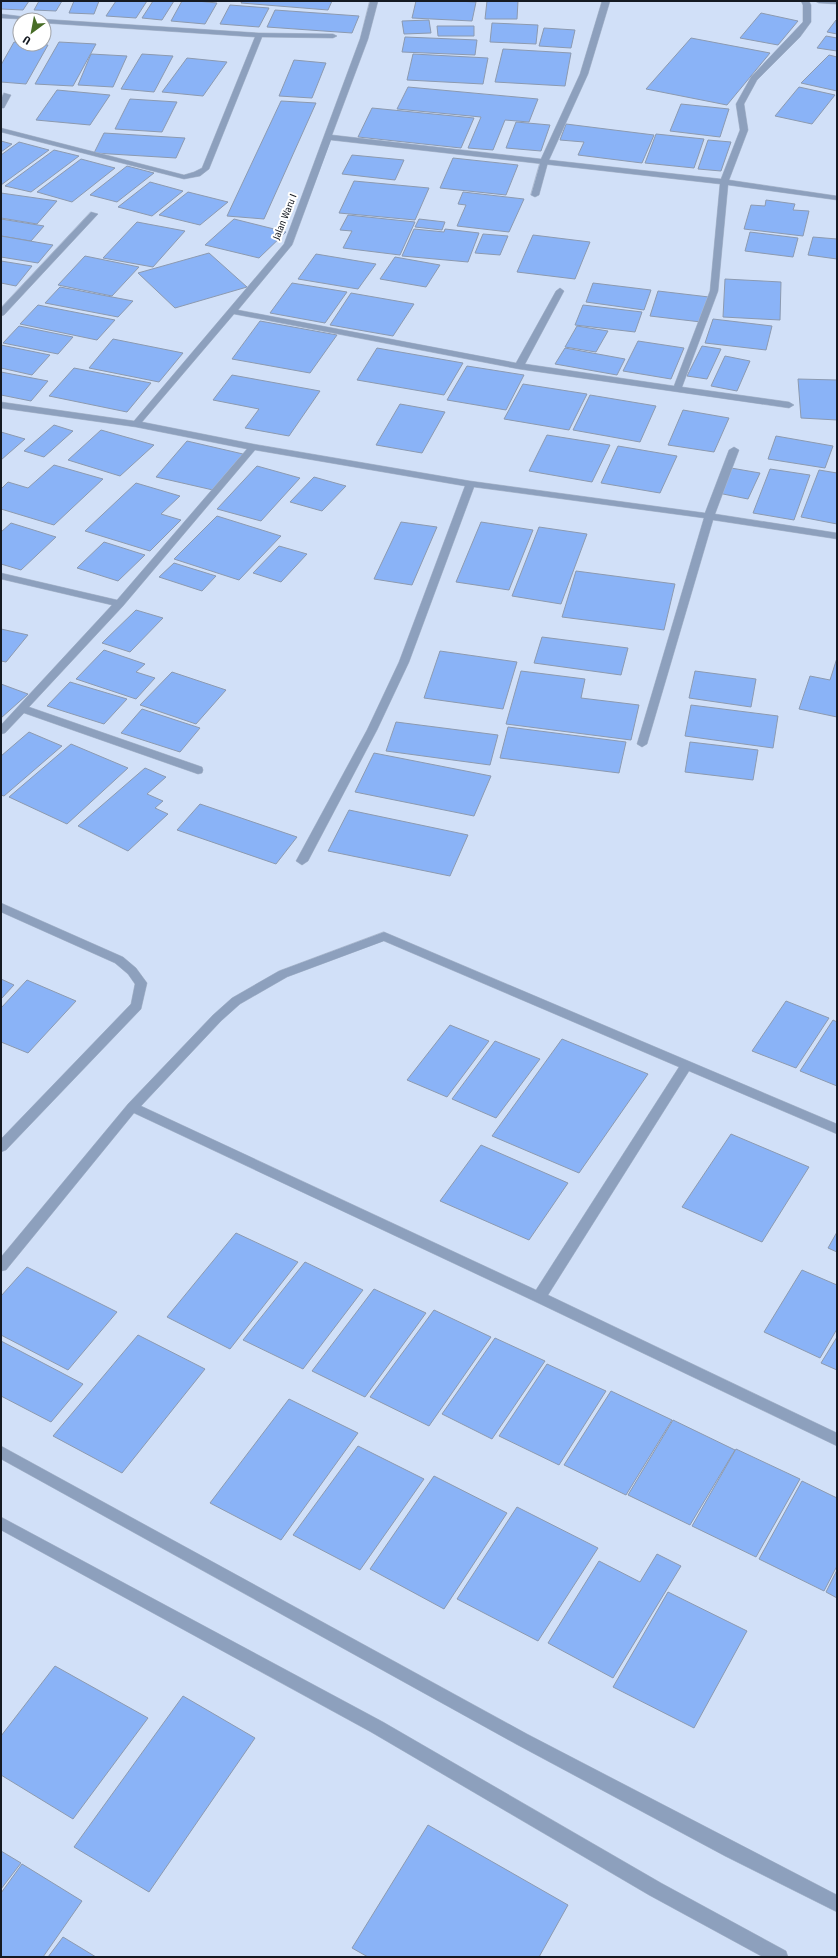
<svg xmlns="http://www.w3.org/2000/svg" width="838" height="1958" font-family="'Fira Sans Condensed',sans-serif">
<rect width="100%" height="100%" fill="#d1e0f8"/>
<g fill="#8ab3f7" stroke="#8c9ab0">
<polygon points="1,1 29,1 23,10 1,9"/>
<polygon points="39,1 62,1 56,11 34,10"/>
<polygon points="74,1 99,1 94,14 69,13"/>
<polygon points="116,1 147,1 136,18 106,16"/>
<polygon points="153,1 174,1 162,20 142,18"/>
<polygon points="182,1 197,1 217,3 205,24 171,21"/>
<polygon points="242,1 332,1 328,10 241,3"/>
<polygon points="416,1 456,1 476,2 472,21 412,18"/>
<polygon points="487,1 518,1 517,19 485,19"/>
<polygon points="230,5 269,8 259,27 220,24"/>
<polygon points="275,10 359,16 352,33 267,27"/>
<polygon points="761,13 798,21 778,45 740,38"/>
<polygon points="429,20 431,33 404,34 402,21"/>
<polygon points="836,20 837,34 827,32"/>
<polygon points="492,23 538,25 536,44 490,42"/>
<polygon points="437,26 474,26 474,36 438,36"/>
<polygon points="544,28 575,30 571,48 539,46"/>
<polygon points="826,36 837,38 837,51 817,48"/>
<polygon points="405,37 477,40 475,55 402,52"/>
<polygon points="691,38 770,53 727,105 646,89"/>
<polygon points="14,42 48,45 26,84 1,82 1,65"/>
<polygon points="59,42 96,44 73,86 35,84"/>
<polygon points="503,49 571,53 565,86 495,82"/>
<polygon points="91,54 127,56 113,87 78,85"/>
<polygon points="142,54 173,56 154,92 121,89"/>
<polygon points="413,54 488,58 483,84 407,80"/>
<polygon points="829,55 837,57 837,91 801,83"/>
<polygon points="187,58 227,62 203,96 162,92"/>
<polygon points="294,60 326,63 312,98 279,96"/>
<polygon points="408,87 538,99 529,122 505,120 493,150 468,148 481,117 397,109"/>
<polygon points="799,87 835,95 812,124 775,116"/>
<polygon points="57,90 110,95 90,125 36,120"/>
<polygon points="130,99 177,102 162,132 115,129"/>
<polygon points="281,101 316,103 264,219 227,216"/>
<polygon points="681,104 729,109 720,137 670,131"/>
<polygon points="372,108 474,118 461,148 358,137"/>
<polygon points="516,122 550,125 541,151 506,148"/>
<polygon points="566,124 654,135 642,163 578,155 584,142 560,140"/>
<polygon points="104,133 185,138 176,158 94,153"/>
<polygon points="656,134 704,139 694,168 645,163"/>
<polygon points="708,140 731,142 721,171 698,169"/>
<polygon points="1,141 12,144 1,152"/>
<polygon points="19,142 49,150 1,185 1,155"/>
<polygon points="54,150 79,156 31,192 5,186"/>
<polygon points="352,155 404,160 395,180 342,174"/>
<polygon points="453,158 518,165 506,195 440,188"/>
<polygon points="81,159 115,168 72,202 37,192"/>
<polygon points="127,166 154,173 117,202 90,195"/>
<polygon points="354,181 429,188 415,220 339,213"/>
<polygon points="150,182 183,191 152,216 118,207"/>
<polygon points="188,192 228,202 200,225 159,215"/>
<polygon points="463,192 524,199 509,232 457,226 466,205 458,204"/>
<polygon points="1,193 57,201 37,224 1,218"/>
<polygon points="766,200 795,204 793,210 809,211 803,236 744,229 751,205 765,206"/>
<polygon points="348,215 415,222 400,255 343,248 352,231 340,230"/>
<polygon points="1,219 44,226 31,241 1,236"/>
<polygon points="234,219 286,232 259,258 205,245"/>
<polygon points="419,219 445,222 442,230 415,227"/>
<polygon points="137,222 185,231 153,267 103,258"/>
<polygon points="414,229 444,232 445,229 479,233 468,262 402,256"/>
<polygon points="750,232 798,238 793,257 745,251"/>
<polygon points="483,234 508,236 500,255 475,253"/>
<polygon points="533,235 590,242 575,279 517,272"/>
<polygon points="1,236 53,245 38,263 1,257"/>
<polygon points="813,237 837,239 837,259 808,255"/>
<polygon points="209,253 247,287 175,308 138,273"/>
<polygon points="316,254 376,264 358,289 298,279"/>
<polygon points="85,256 139,267 112,296 58,285"/>
<polygon points="395,257 440,265 426,287 380,279"/>
<polygon points="1,261 32,266 16,286 1,283"/>
<polygon points="725,279 781,282 780,320 723,317"/>
<polygon points="292,283 347,292 325,323 270,313"/>
<polygon points="593,283 651,290 644,310 586,302"/>
<polygon points="60,287 133,301 118,317 45,303"/>
<polygon points="658,291 709,297 701,322 650,316"/>
<polygon points="351,293 414,304 393,336 330,325"/>
<polygon points="38,305 115,320 97,340 20,324"/>
<polygon points="583,305 642,312 635,332 575,325"/>
<polygon points="713,319 772,326 766,350 705,343"/>
<polygon points="260,321 337,335 310,373 232,359"/>
<polygon points="19,326 73,337 58,354 3,343"/>
<polygon points="577,326 608,331 596,352 565,347"/>
<polygon points="113,339 183,353 159,382 89,368"/>
<polygon points="638,341 684,348 671,379 623,371"/>
<polygon points="1,345 50,355 32,375 1,368"/>
<polygon points="702,346 721,349 707,379 687,376"/>
<polygon points="377,348 463,363 444,395 357,380"/>
<polygon points="565,348 625,359 617,375 555,364"/>
<polygon points="725,356 750,361 737,391 711,386"/>
<polygon points="467,366 524,375 506,410 447,400"/>
<polygon points="74,368 151,383 127,412 49,396"/>
<polygon points="1,372 48,381 31,401 1,395"/>
<polygon points="232,375 320,391 289,436 245,428 259,409 213,400"/>
<polygon points="798,379 837,380 837,420 801,418"/>
<polygon points="523,384 587,394 569,430 504,419"/>
<polygon points="590,395 656,406 640,442 573,430"/>
<polygon points="400,404 445,412 422,453 376,445"/>
<polygon points="683,410 729,418 714,452 668,445"/>
<polygon points="54,425 73,431 44,457 24,451"/>
<polygon points="101,430 154,445 120,476 68,460"/>
<polygon points="1,432 25,439 1,460"/>
<polygon points="547,435 610,445 592,482 529,471"/>
<polygon points="776,436 833,446 825,468 768,459"/>
<polygon points="187,441 243,454 213,490 156,477"/>
<polygon points="618,446 677,456 660,493 601,483"/>
<polygon points="54,465 103,479 54,525 1,509 1,489 8,482 28,488"/>
<polygon points="257,466 300,478 261,521 217,509"/>
<polygon points="731,468 760,473 748,499 718,493"/>
<polygon points="770,469 810,475 794,520 753,513"/>
<polygon points="819,470 837,473 837,524 801,517"/>
<polygon points="314,477 346,486 322,511 290,502"/>
<polygon points="136,483 180,496 161,514 181,520 150,551 85,531"/>
<polygon points="217,516 281,536 239,580 174,559"/>
<polygon points="401,522 437,527 412,585 374,579"/>
<polygon points="481,522 533,530 509,590 456,582"/>
<polygon points="11,523 56,537 21,570 1,564 1,532"/>
<polygon points="539,527 587,534 561,604 512,596"/>
<polygon points="104,542 145,555 118,581 77,568"/>
<polygon points="279,546 307,554 281,582 253,573"/>
<polygon points="174,563 216,576 202,591 159,577"/>
<polygon points="576,571 675,584 664,630 562,617"/>
<polygon points="136,610 163,618 130,652 102,643"/>
<polygon points="1,629 28,635 6,662 1,661"/>
<polygon points="542,637 628,648 621,675 534,663"/>
<polygon points="104,650 145,664 136,672 155,678 136,699 76,679"/>
<polygon points="440,651 517,662 503,709 424,698"/>
<polygon points="837,658 837,717 799,709 810,676 830,680"/>
<polygon points="521,671 585,679 581,698 639,705 631,740 506,724"/>
<polygon points="695,671 756,679 751,707 689,698"/>
<polygon points="172,672 226,690 196,724 140,705"/>
<polygon points="70,682 127,699 104,724 47,706"/>
<polygon points="1,684 28,694 1,718"/>
<polygon points="691,705 778,716 773,748 685,736"/>
<polygon points="142,709 200,728 180,752 121,733"/>
<polygon points="396,722 498,735 490,765 386,751"/>
<polygon points="508,727 626,742 619,773 500,758"/>
<polygon points="29,732 62,746 4,796 1,795 1,756"/>
<polygon points="690,742 758,750 753,780 685,772"/>
<polygon points="71,744 128,768 67,824 9,797"/>
<polygon points="374,753 491,776 474,816 355,792"/>
<polygon points="145,768 166,777 147,794 163,801 155,808 168,814 128,851 78,826"/>
<polygon points="200,804 297,837 276,864 177,830"/>
<polygon points="349,810 468,835 450,876 328,851"/>
<polygon points="1,979 14,985 1,999"/>
<polygon points="27,980 76,1001 28,1053 1,1042 1,1008"/>
<polygon points="786,1001 829,1018 796,1068 752,1051"/>
<polygon points="833,1020 837,1022 837,1086 800,1071"/>
<polygon points="450,1025 489,1041 447,1097 407,1080"/>
<polygon points="562,1039 648,1074 579,1173 492,1136"/>
<polygon points="495,1041 540,1059 496,1118 452,1099"/>
<polygon points="731,1134 809,1167 762,1242 682,1207"/>
<polygon points="481,1145 568,1183 529,1240 440,1201"/>
<polygon points="837,1232 837,1252 828,1248"/>
<polygon points="236,1233 298,1262 230,1349 167,1317"/>
<polygon points="305,1262 363,1290 303,1369 243,1340"/>
<polygon points="27,1267 117,1312 68,1370 1,1335 1,1296"/>
<polygon points="802,1270 837,1285 837,1329 820,1358 764,1332"/>
<polygon points="374,1289 426,1313 365,1397 312,1371"/>
<polygon points="434,1310 491,1337 429,1426 370,1397"/>
<polygon points="138,1335 205,1369 122,1473 53,1436"/>
<polygon points="837,1337 837,1370 821,1363"/>
<polygon points="495,1338 545,1361 492,1439 442,1414"/>
<polygon points="1,1341 83,1384 51,1422 1,1396"/>
<polygon points="547,1364 606,1391 559,1465 499,1436"/>
<polygon points="611,1391 672,1420 626,1495 564,1465"/>
<polygon points="289,1399 358,1433 281,1540 210,1503"/>
<polygon points="673,1420 735,1450 690,1525 628,1495"/>
<polygon points="358,1446 424,1479 360,1570 293,1535"/>
<polygon points="736,1449 800,1479 756,1557 692,1526"/>
<polygon points="434,1476 507,1513 444,1609 370,1569"/>
<polygon points="802,1481 837,1498 837,1566 824,1591 759,1559"/>
<polygon points="517,1507 598,1548 538,1641 457,1599"/>
<polygon points="657,1554 681,1566 613,1678 548,1643 599,1561 640,1582"/>
<polygon points="837,1570 837,1598 826,1592"/>
<polygon points="668,1592 747,1631 694,1728 613,1687"/>
<polygon points="55,1666 148,1718 73,1819 1,1775 1,1736"/>
<polygon points="183,1696 255,1738 149,1892 74,1847"/>
<polygon points="428,1825 568,1905 539,1957 368,1957 352,1948"/>
<polygon points="1,1851 21,1863 1,1889"/>
<polygon points="22,1864 82,1901 43,1957 1,1957 1,1893"/>
<polygon points="63,1937 96,1957 48,1957"/>
</g>
<g fill="none" stroke-linecap="round" stroke-linejoin="round">
<defs>
<polygon id="lane" points="541,160 548,162 539,195 535,197 531,195"/>
<g id="street">
<path d="M370 1H378L368 39 332 135 541 159 580 74 602 1H610L588 74 549 160 721 179 740 130 736 104 751 77 803 22V5L801 1H809L811 5V22L800 37 757 80 744 104 748 130 729 180 837 196V200L728 185 718 291 682 387 789 402 794 405 789 408 519 369 234 314 142 422 253 444 470 481 705 513 729 450 734 447 739 450 715 514 837 533V539L713 520 647 744 642 747 637 744 704 518 474 487 409 662 377 730 308 861 302 865 296 861 367 730 399 662 465 486 255 450 123 606 29 707 202 767 203 770 202 773 198 774 24 713 5 733 1 734V725L112 605 1 579V573L117 600 247 449 136 427 1 408V402L134 421 284 244 360 39ZM331 140 720 184 710 291 674 386 525 364 564 291 560 288 556 291 516 363 238 310 292 245Z"/>
<polygon points="815,1 837,1 837,4 819,3"/>
<polygon points="1,14 34,18 38,20 1,18"/>
<polygon points="41,19 259,33 333,34 337,36 333,38 262,37 209,169 200,176 184,179 1,132 1,128 184,175 194,172 202,168 255,37 44,23 44,20"/>
<polygon points="4,93 11,95 4,108 1,108 1,99"/>
<polygon points="91,212 98,214 4,315 1,316 1,308"/>
<polygon points="1,903 123,957 136,968 147,983 141,1009 6,1150 1,1152 1,1139 131,1004 135,984 128,974 115,963 1,912"/>
<path d="M384 932 837 1124V1134L689 1071 548 1295 837 1433V1446L534 1301 134 1113 6 1270 1 1271V1257L128 1104 213 1015 232 998 279 971ZM384 941 679 1067 536 1290 141 1106 221 1021 240 1004 287 977Z"/>
<polygon points="1,1446 527,1734 837,1895 837,1912 725,1856 516,1744 1,1459"/>
<polygon points="1,1517 383,1722 661,1883 786,1951 788,1957 763,1957 649,1895 371,1732 1,1530"/>
</g>
</defs>
<use href="#lane" stroke="#afbcd1" stroke-width="1"/>
<use href="#street" stroke="#afbcd1" stroke-width="1"/>
<use href="#lane" fill="#8da0bd" fill-rule="evenodd"/>
<use href="#street" fill="#8da0bd" fill-rule="evenodd"/>
</g>
<g text-anchor="middle" dominant-baseline="central" stroke-width="4" stroke-linejoin="round" paint-order="stroke">
<g font-size="10" fill="#151a22" stroke="#fff">
<text transform="translate(285 217) rotate(-68)">Jalan Waru I</text>
</g>
</g>
<rect width="838" height="1958" fill="none" stroke="#151a22" stroke-width="4"/>
<g transform="translate(32 32) rotate(212)"><circle r="19" fill="#ffffff" stroke="#a1a3a7"/>
<path d="M0-3L7 15L0 10L-7 15Z" fill="#486d27"/>
<text y="-6" font-size="11" font-weight="bold" text-anchor="middle" fill="#151a22">U</text>
</g>
</svg>
